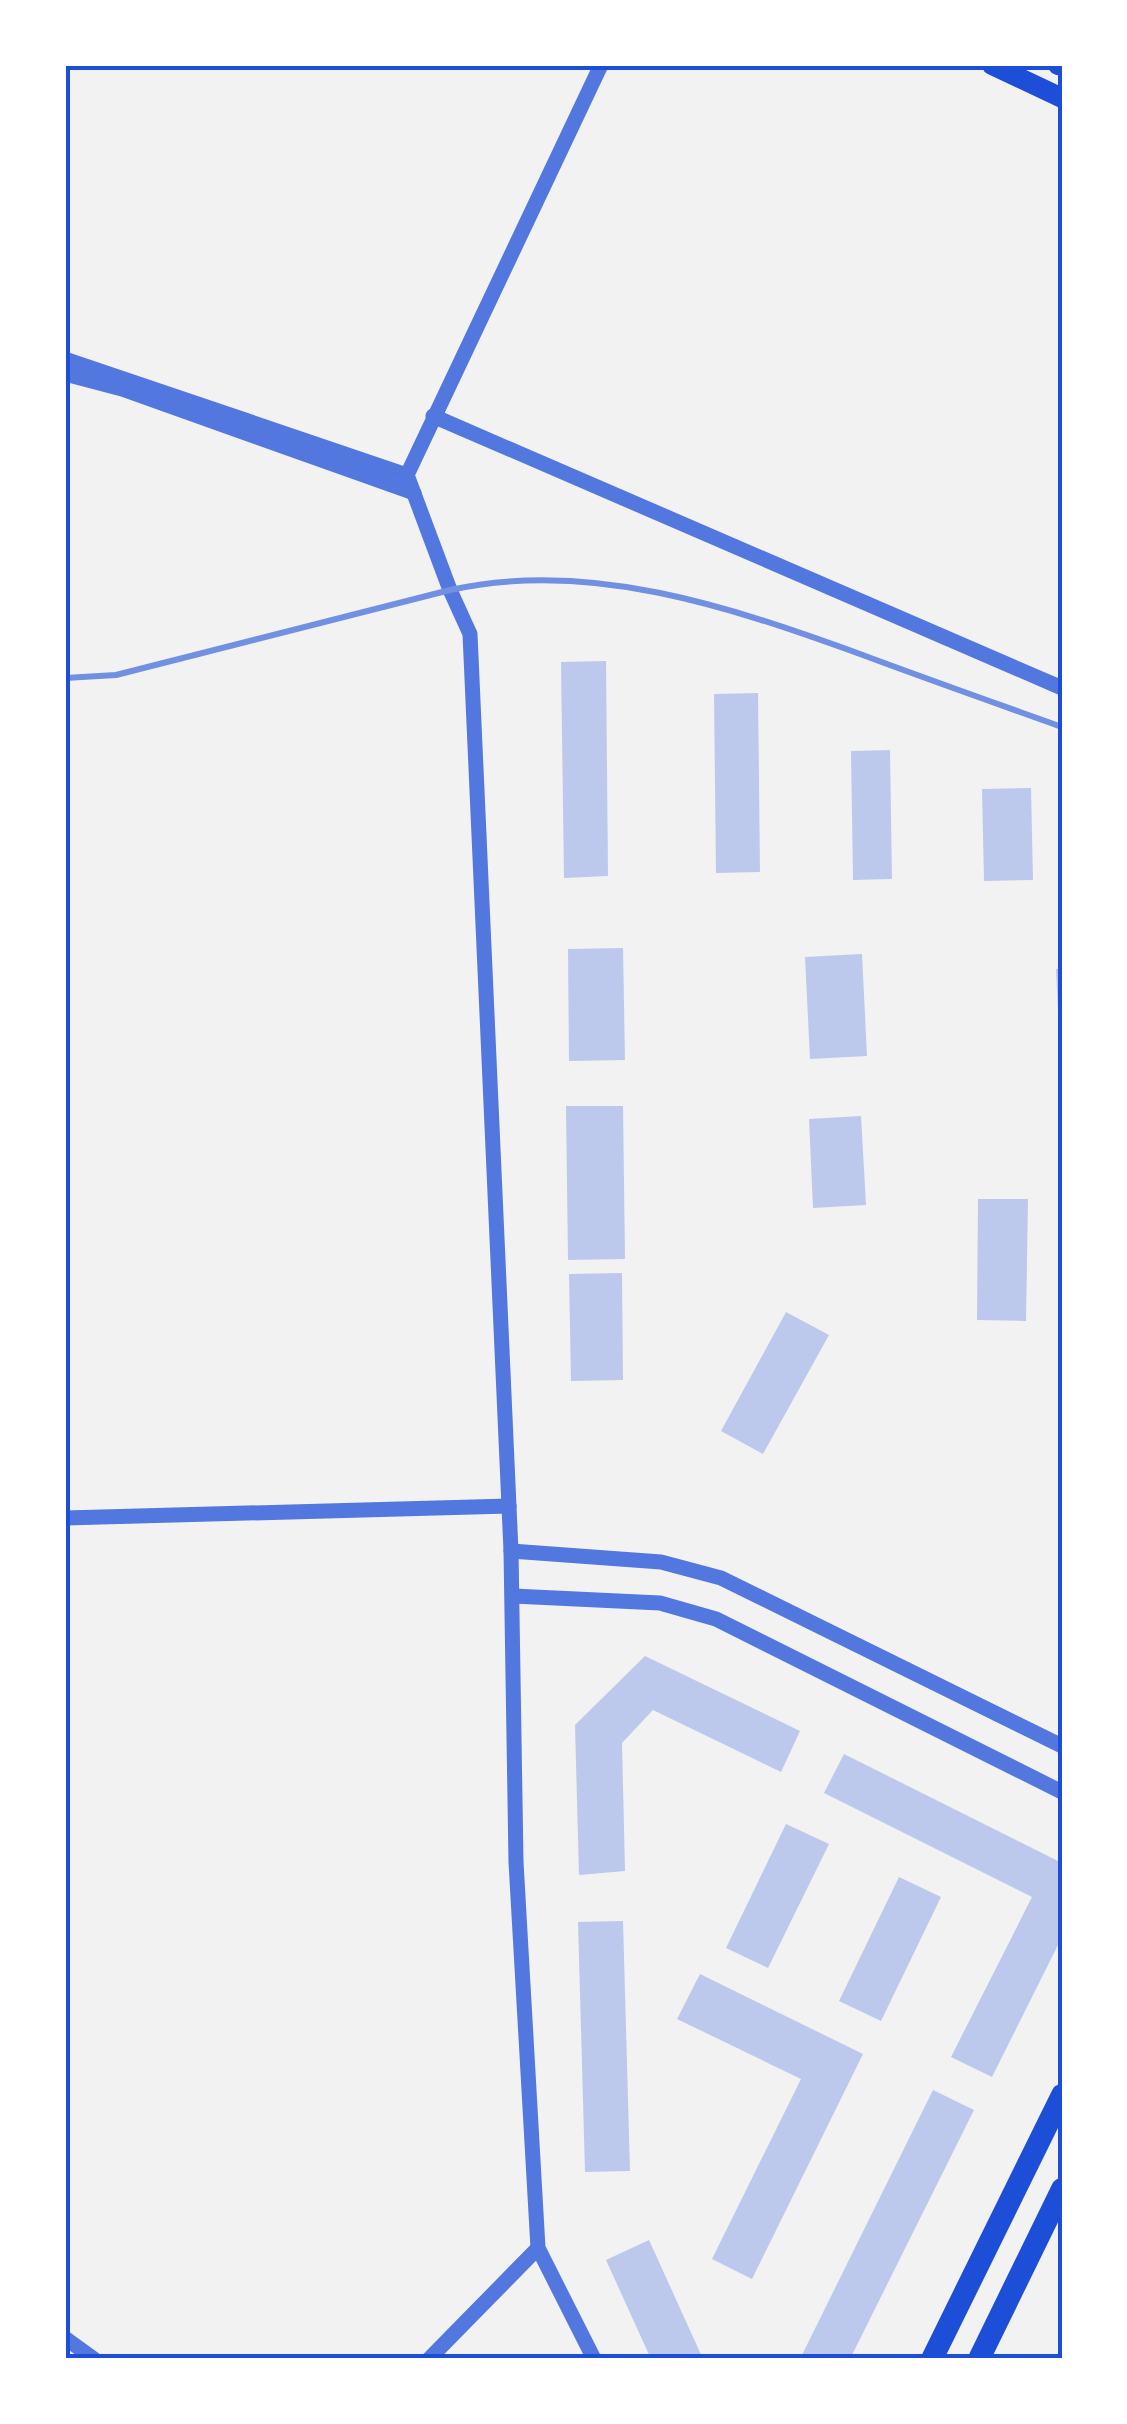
<svg xmlns="http://www.w3.org/2000/svg" width="1127" height="2424" font-family="Poppins,sans-serif">
<rect width="100%" height="100%" fill="#f2f2f2"/>
<g fill="#bdc9ec">
<polygon points="606,661 608,876 564,878 561,662"/>
<polygon points="758,693 760,872 716,873 714,694"/>
<polygon points="890,750 892,879 853,880 851,751"/>
<polygon points="1031,788 1033,880 984,881 982,789"/>
<polygon points="623,948 625,1060 569,1061 568,949"/>
<polygon points="862,954 867,1056 810,1059 805,957"/>
<polygon points="1062,968 1062,1032 1059,1032 1056,969"/>
<polygon points="566,1106 623,1106 625,1259 568,1260"/>
<polygon points="861,1116 866,1205 813,1208 809,1119"/>
<polygon points="978,1199 1028,1199 1026,1321 977,1320"/>
<polygon points="622,1273 623,1380 571,1381 569,1274"/>
<polygon points="786,1312 829,1335 763,1454 721,1431"/>
<polygon points="645,1656 800,1731 781,1772 653,1710 622,1743 625,1871 579,1875 575,1725"/>
<polygon points="844,1754 1062,1863 1062,1937 992,2077 951,2057 1032,1897 824,1793"/>
<polygon points="786,1824 829,1844 768,1968 726,1948"/>
<polygon points="899,1877 941,1897 881,2021 839,2001"/>
<polygon points="623,1921 630,2171 585,2172 578,1922"/>
<polygon points="700,1974 863,2054 752,2279 712,2259 801,2079 677,2019"/>
<polygon points="933,2090 974,2110 850,2359 800,2359"/>
<polygon points="649,2240 703,2359 651,2359 606,2260"/>
</g>
<g fill="none" stroke-linecap="round" stroke-linejoin="round">
<g stroke="#5277de" stroke-width="15">
<polyline points="65,359 407,475"/>
<polyline points="65,374 122,389 414,493"/>
<polyline points="433,416 1062,688"/>
<polyline points="65,1518 509,1506"/>
<polyline points="511,1551 661,1562 721,1578 1062,1746"/>
<polyline points="513,1596 660,1603 716,1619 1062,1792"/>
<polyline points="65,2338 94,2359"/>
<polyline points="429,2359 538,2248"/>
<polyline points="594,2359 538,2248 516,1862 511,1551 470,634 450,590 407,475 601,65"/>
</g>
<g stroke="#1d4ed8" stroke-width="20">
<polyline points="992,65 1062,98"/>
<polyline points="1058,65 1062,66"/>
</g>
<g stroke="#1d4ed8" stroke-width="22">
<polyline points="932,2359 1062,2095"/>
<polyline points="979,2359 1062,2189"/>
</g>
<path stroke="#7290e2" stroke-width="6" d="M65 678 116 675 450 590C590 559 730 607 860 654 927 679 995 703 1062 727"/>
</g>
<rect width="1127" height="2424" fill="none" stroke="#ffffff" stroke-width="135"/>
<rect x="68" y="68" width="992" height="2288" fill="none" stroke="#1d4ed8" stroke-width="4"/>
</svg>
